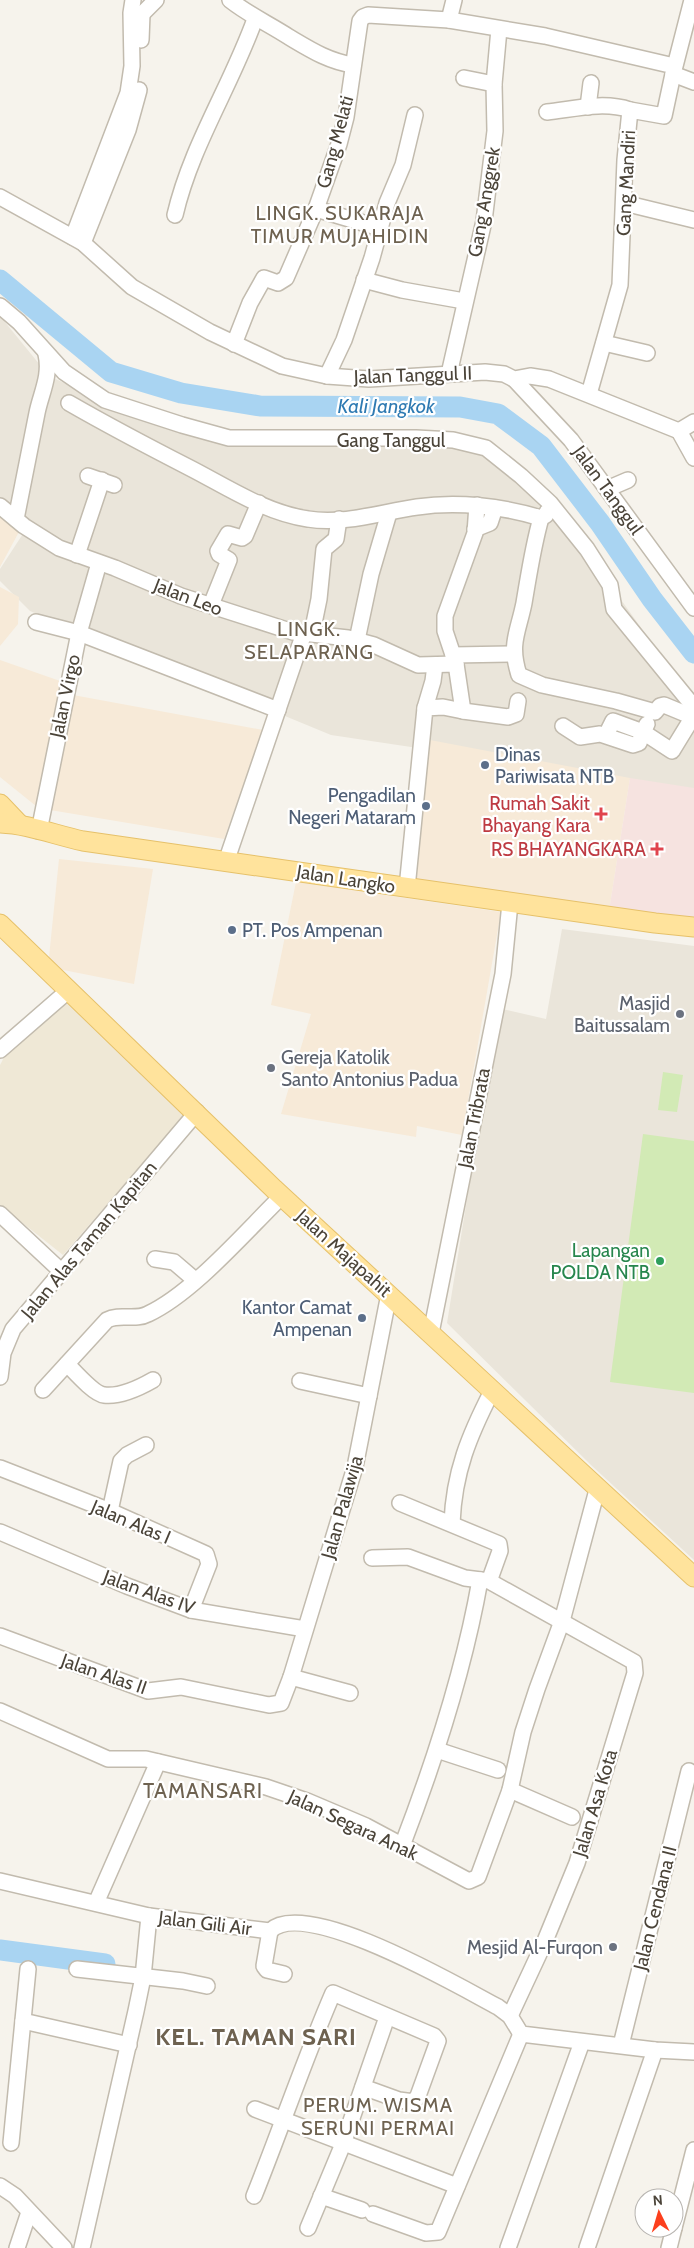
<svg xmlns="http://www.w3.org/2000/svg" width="694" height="2248" font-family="Cabin,sans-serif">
<rect width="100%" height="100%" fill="#f6f3ec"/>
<g fill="#eae5da">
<polygon points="0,316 49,376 148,421 265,444 366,433 498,451 567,524 694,702 694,789 618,778 514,758 411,747 331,735 30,611 0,581 0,569 30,523 0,500"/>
<polygon points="562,929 694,946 694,1560 591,1465 447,1323 498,1008 546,1019"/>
</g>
<g fill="#f7ead8">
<polygon points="0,515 20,530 0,567"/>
<polygon points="0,587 19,597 18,624 0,646"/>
<polygon points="0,660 63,682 36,806 0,777"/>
<polygon points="73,695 263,730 224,839 50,810"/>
<polygon points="430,740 630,778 609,911 413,879"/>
<polygon points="59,859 153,869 134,984 48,967"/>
<polygon points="296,882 501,912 462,1135 417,1126 416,1137 281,1114 311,1014 271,1005"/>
</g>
<polygon fill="#efe8d6" points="71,994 187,1112 63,1255 0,1205 0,1065 8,1050"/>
<polygon fill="#f6e3e0" points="630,778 694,788 694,923 609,911"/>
<g fill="#d2eab5">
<polygon points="663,1072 683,1075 677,1112 658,1110"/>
<polygon points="643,1134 694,1141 694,1393 610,1382"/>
</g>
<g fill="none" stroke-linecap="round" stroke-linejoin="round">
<g stroke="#a9d4f2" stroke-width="21">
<polyline points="0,280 111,372 181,393 260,406 460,407 498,414 541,446 600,523 652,599 694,653"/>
<polyline points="0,1950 105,1964"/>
</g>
<defs>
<g id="minor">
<path d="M230 0C249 15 269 24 289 37 311 50 328 61 353 65"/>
<polyline points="692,0 673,74 694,82"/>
<polyline points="133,13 142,14 156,0"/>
<polyline points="449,20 454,0"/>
<polyline points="141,40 142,14"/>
<polyline points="464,78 494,84"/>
<polyline points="588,107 591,83"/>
<path d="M547 112C574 109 604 101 630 110"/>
<polyline points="0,197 83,243 132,287 210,332 282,366 327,376 369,379 485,372 504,374 514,379 530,376 549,379 679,431"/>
<polyline points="624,203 694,220"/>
<polyline points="316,209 380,228"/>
<path d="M175 215C191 146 231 86 255 19"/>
<polyline points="73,237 128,93 132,66 131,13 133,0"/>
<polyline points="83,243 128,130 139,90"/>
<polyline points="364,280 402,290 464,301"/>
<polyline points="0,306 19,322 64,372 105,400 182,425 229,438 416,438 453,440 486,448 521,476 550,503 587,549 610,585 614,609 694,707"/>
<polyline points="604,343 647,353"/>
<polyline points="234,344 250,303 264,278 278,283 286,278 316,209 339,144 346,117 360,21 363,17 368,15 449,20 545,36 674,66"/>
<polyline points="449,374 484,221 495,131 494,84 499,29"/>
<polyline points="327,376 344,340 372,258 387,203 403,165 415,115"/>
<polyline points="514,379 571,440 694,608"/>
<polyline points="589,394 620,285 625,160 630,110 664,116 673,74"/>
<path d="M69 403C109 426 149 447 190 468 227 487 266 513 308 519 343 525 382 512 417 507 457 501 502 506 541 518"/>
<polyline points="679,431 694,458"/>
<polyline points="679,431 694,422"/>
<polyline points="88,476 114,485"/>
<polyline points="607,489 628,480"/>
<polyline points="0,506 24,526 59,548 115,568 181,596 293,632 348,638 374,645 418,665 456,664 463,711 508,717 516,714 518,701"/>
<path d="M547 512 546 515 541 518C533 546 529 574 524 603 518 633 509 643 519 675L542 685 616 701 655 712 660 706 664 705 693 717"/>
<path d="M16 519C23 484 30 449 37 413 41 393 51 376 46 354"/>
<polyline points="475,529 490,523 495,508"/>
<polyline points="77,555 102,480"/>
<polyline points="211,605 229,560 219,554 218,551 228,534 242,538 245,536 259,503"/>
<polyline points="36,622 79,633 278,710"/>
<polyline points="312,633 319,599 324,549 336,539 339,519"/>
<polyline points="357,640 371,574 389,513"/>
<polyline points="453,655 514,654"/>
<polyline points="456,664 445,631 445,616 475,533 477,505"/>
<polyline points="425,708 433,681 435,665"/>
<polyline points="563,726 580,737 600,734 633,745 639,743 643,732 672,751 694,715"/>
<polyline points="606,735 613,721 643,732 647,724"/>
<polyline points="39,831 79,633 99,563"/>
<polyline points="226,862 304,633"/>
<polyline points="407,888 425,708 443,707 463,711"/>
<polyline points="0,1050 69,990"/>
<polyline points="0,1214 62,1272"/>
<polyline points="155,1259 174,1262 195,1280"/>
<polyline points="431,1333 503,974 510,903"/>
<path d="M67 1364C74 1371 94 1394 104 1395 120 1397 139 1388 153 1380"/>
<polyline points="0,1377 3,1353 13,1329 197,1112"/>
<polyline points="300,1381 369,1396"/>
<path d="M43 1390 107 1320C120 1313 135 1321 148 1314 193 1293 245 1232 282 1196"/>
<polyline points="0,1468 110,1511 206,1554 209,1564 191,1610"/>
<polyline points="400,1503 499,1544 500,1551 491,1576"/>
<polyline points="110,1511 121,1461 127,1455 146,1445"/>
<path d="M452 1523C454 1472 469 1436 492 1391"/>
<polyline points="0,1532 127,1586 191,1610 305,1629"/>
<polyline points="372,1558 408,1557 465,1578 489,1581 634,1662 635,1673 577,1863 545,1941 510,2016"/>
<polyline points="0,1636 148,1691 181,1687 269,1705 281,1703 291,1677 355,1467 389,1294"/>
<polyline points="291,1677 350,1693"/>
<polyline points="0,1711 108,1759 146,1759 266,1787 307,1801 366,1826 469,1881 478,1877 510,1790 523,1732 537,1689 562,1621 597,1490"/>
<polyline points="437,1750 498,1770"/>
<polyline points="510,1790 572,1817"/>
<path d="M402 1846C435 1760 464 1671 480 1580"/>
<path d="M0 1881 149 1916 270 1931C305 1896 460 1987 498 2007L510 2016 521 2034 655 2050 694 2052"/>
<polyline points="96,1903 158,1762"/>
<polyline points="270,1931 264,1966 267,1970 284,1974"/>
<polyline points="77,1969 183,1981 207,1986"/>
<polyline points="23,2021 129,2045"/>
<polyline points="621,2045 689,1771"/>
<polyline points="255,2109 457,2186"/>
<polyline points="11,2143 28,1969"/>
<polyline points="0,2186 15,2196 64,2248"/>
<path d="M254 2196C281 2129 304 2060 333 1993L434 2036 438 2041 418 2096 414 2102 399 2100 363 2087"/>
<polyline points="321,2196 362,2210"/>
<polyline points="373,2214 426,2233 438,2232 521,2034"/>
<polyline points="308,2228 343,2144 387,2017"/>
<polyline points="674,2228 694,2150"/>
<polyline points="17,2248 29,2212"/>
<polyline points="82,2248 136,2011 143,1977 149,1916"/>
<polyline points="508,2248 582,2042"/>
<polyline points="587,2248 655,2050"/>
<polyline points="669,2248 674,2228"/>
</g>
<g id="major">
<polyline points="0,804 19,824"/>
<path d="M0 823C28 824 55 835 83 841L655 923 694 927"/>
<polyline points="0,924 274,1189 694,1577"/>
</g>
</defs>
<use href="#minor" stroke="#c2bbae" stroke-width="18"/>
<use href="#major" stroke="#e6c16a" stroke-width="21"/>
<use href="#minor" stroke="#fff" stroke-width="15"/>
<use href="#major" stroke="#ffe39c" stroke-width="19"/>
</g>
<g fill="#5c6f8a" stroke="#fff" stroke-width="2">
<circle cx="485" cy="765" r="5"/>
<circle cx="426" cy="806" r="5"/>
<circle cx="232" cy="930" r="5"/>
<circle cx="362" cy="1318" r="5"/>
</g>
<g fill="#e0444e" stroke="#fff" stroke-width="2">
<path d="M598.5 806.5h5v5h5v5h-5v5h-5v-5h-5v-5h5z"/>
<path d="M654.5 841.5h5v5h5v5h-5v5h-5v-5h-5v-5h5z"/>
</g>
<g fill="#6b7280" stroke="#fff" stroke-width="2">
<circle cx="680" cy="1014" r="5"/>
<circle cx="271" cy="1068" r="5"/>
<circle cx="613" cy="1947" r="5"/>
</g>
<circle fill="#2e9e5b" stroke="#fff" stroke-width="2" cx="660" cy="1261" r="5"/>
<g text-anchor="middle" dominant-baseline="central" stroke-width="4.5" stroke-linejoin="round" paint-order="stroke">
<g font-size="19" fill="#4b4439" stroke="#fff">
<text transform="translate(335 142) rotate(-75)">Gang Melati</text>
<text transform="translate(626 183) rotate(-87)">Gang Mandiri</text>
<text transform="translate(484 202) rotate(-80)">Gang Anggrek</text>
<text transform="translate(413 375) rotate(-2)">Jalan Tanggul II</text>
<text x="391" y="440">Gang Tanggul</text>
<text transform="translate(608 490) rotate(54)">Jalan Tanggul</text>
<text transform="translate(188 597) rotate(21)">Jalan Leo</text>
<text transform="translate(65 696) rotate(-78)">Jalan Virgo</text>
<text transform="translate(346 879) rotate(9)">Jalan Langko</text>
<text transform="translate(474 1118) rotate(-79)">Jalan Tribrata</text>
<text transform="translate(89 1240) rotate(-50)">Jalan Alas Taman Kapitan</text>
<text transform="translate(344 1253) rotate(42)">Jalan Majapahit</text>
<text transform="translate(342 1507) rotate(-74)">Jalan Palawija</text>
<text transform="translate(131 1522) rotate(23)">Jalan Alas I</text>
<text transform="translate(149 1592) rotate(20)">Jalan Alas IV</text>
<text transform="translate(104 1674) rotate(19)">Jalan Alas II</text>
<text transform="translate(595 1803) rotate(-73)">Jalan Asa Kota</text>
<text transform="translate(353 1825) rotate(25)">Jalan Segara Anak</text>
<text transform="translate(655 1908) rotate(-76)">Jalan Cendana II</text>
<text transform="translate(205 1923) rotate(7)">Jalan Gili Air</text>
</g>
<g font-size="19" fill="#4e5e75" stroke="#fff" text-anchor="start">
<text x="495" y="754">Dinas<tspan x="495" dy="22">Pariwisata NTB</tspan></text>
<text x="416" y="795" text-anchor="end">Pengadilan<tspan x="416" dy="22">Negeri Mataram</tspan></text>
<text x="242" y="930">PT. Pos Ampenan</text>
<text x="352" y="1307" text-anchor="end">Kantor Camat<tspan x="352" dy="22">Ampenan</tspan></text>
</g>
<g font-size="19" fill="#be3a42" stroke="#fff" text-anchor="end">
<text x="590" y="803">Rumah Sakit<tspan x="590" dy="22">Bhayang Kara</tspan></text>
<text x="646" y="849">RS BHAYANGKARA</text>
</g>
<g font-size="19" fill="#5b616d" stroke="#fff" text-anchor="end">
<text x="670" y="1003">Masjid<tspan x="670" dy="22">Baitussalam</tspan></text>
<text x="281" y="1057" text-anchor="start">Gereja Katolik<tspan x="281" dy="22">Santo Antonius Padua</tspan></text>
<text x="603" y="1947">Mesjid Al-Furqon</text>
</g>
<g font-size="19" fill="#27864d" stroke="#fff" text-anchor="end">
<text x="650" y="1250">Lapangan<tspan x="650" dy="22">POLDA NTB</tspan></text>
</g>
<g font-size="20" letter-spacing="1" fill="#6e6250" stroke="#fff">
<text x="340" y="213">LINGK. SUKARAJA<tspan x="340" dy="23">TIMUR MUJAHIDIN</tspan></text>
<text x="309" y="629">LINGK.<tspan x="309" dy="23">SELAPARANG</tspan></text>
<text x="378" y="2105">PERUM. WISMA<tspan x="378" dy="23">SERUNI PERMAI</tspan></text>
</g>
<g font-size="20" font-style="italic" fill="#2e7ab2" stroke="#fff">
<text x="386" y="406">Kali Jangkok</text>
</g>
<g font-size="21" letter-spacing="1" fill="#6e6250" stroke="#fff">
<text x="203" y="1790">TAMANSARI</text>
</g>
<g font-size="24" font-weight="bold" letter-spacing="1" fill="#6e6250" stroke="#fff">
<text x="256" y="2036">KEL. TAMAN SARI</text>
</g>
</g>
<g transform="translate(659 2213) rotate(355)"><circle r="24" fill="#ffffff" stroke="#b7b4b0"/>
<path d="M0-4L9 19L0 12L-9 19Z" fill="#fc3f1d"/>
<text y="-8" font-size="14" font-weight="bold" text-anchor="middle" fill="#4b4439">N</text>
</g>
</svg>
